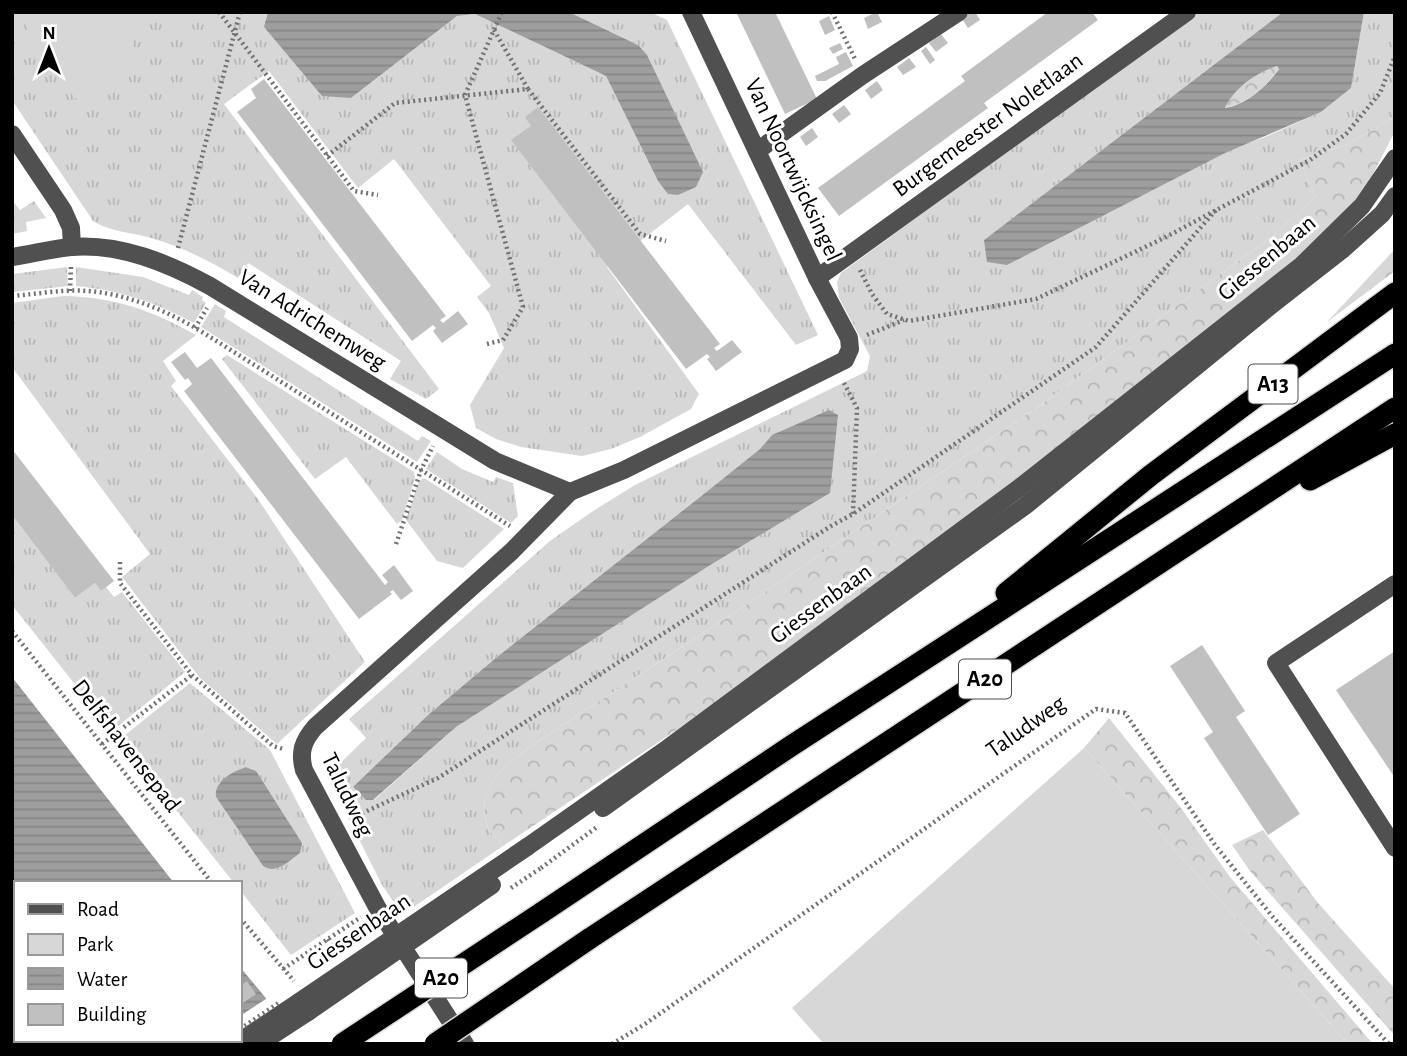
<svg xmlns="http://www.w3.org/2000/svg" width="1407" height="1056" font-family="'Alegreya Sans',sans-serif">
<defs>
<pattern id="grass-tufts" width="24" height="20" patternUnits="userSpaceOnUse" patternTransform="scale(1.75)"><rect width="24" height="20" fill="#d7d7d7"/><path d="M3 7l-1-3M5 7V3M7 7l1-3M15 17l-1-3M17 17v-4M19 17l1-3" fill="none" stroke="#b7b7b7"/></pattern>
<pattern id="forest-crowns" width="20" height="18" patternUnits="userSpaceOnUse" patternTransform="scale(1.75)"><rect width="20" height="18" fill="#d7d7d7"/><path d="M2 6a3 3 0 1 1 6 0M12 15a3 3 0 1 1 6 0" fill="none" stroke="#b7b7b7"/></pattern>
<pattern id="water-rules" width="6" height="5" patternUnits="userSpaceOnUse" patternTransform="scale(1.75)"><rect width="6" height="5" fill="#9e9e9e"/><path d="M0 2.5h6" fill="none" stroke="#868686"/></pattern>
</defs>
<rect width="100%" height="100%" fill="#fff"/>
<g fill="url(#grass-tufts)" fill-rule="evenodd">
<path d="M12 12H268L265 27 351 98 457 16 475 14 606 76 658 181 638 45 569 12H650L667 20 818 335 796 345 688 204 607 267 699 394 691 409 640 437 611 449 582 456 521 447 496 439 476 428 470 405 504 348 489 313 477 297 491 286 394 159 358 188 269 71 224 104 439 389 426 399 390 379 401 361 248 263 238 278C210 261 182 247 151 238 131 232 111 232 93 221L12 100Z"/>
<path d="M1197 12H1283L984 240 1265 137 1321 112 1351 88 1364 12H1395V116L1348 144 1300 160 1315 197 1273 236 1039 406 740 609 528 748C503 769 476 787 487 824 489 832 498 840 503 846L402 915 381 883 327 776 366 738 349 719 550 541 593 511 635 485 867 371 870 356 839 298 837 282 841 273ZM772 435 830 493 712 564 456 727 374 800 353 788 428 715 497 657 700 497 760 449Z"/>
<polygon points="12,200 20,210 34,201 46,218 26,222 27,231 12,234"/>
<polygon points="67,267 68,286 14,292 12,274"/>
<path d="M76 267 143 277 189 295 192 290 203 297 202 300 206 303 194 323C155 302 119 290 76 286Z"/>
<path d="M63 296C115 297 151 310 196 335L163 361 176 381 171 386 258 499 365 662 277 744 200 678 122 577 150 554 12 367V303Z"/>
<polygon points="215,304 226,311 224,317 418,441 422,436 431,441 417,462 201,327"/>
<polygon points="227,355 414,472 415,478 402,520 397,524 346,457 315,479 222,359"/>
<polygon points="437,452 462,469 493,482 496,477 513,483 518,516 511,523 426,469"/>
<polygon points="424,478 504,529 463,568 437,561 406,520 419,481"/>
<polygon points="12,515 75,598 95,583 101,591 106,587 114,597 122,592 185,672 112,731 12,605"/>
<path d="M190 683 270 750 355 913 291 955 240 890V883H234L120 739ZM246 767 252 769 300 853C288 861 277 874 263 866L216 797 219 783Z"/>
</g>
<g fill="url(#forest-crowns)">
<path d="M1277 66 1279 68C1266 87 1247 104 1224 108 1233 88 1256 73 1277 66Z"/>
<path d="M1395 116V131L1372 176 1346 213 1236 315 800 643 681 727 503 846C498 840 489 832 487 824 476 786 503 769 528 748L740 609 1039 406 1273 236 1315 197 1300 160 1348 144Z"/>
<polygon points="1395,249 1395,271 1327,322"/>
<polygon points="1109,718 1181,808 1230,877 1373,1044 1348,1044 1084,748"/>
<polygon points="1263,830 1318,903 1395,989 1395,1036 1250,871 1232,845"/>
</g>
<g fill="#d7d7d7">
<polygon points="17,12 111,12 140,55 75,99"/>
<polygon points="1084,748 1348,1044 824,1044 792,1008"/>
</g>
<g fill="url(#water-rules)" fill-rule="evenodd">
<polygon points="268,12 569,12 638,45 647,55 703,172 696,187 678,195 668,194 658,181 606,76 475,14 457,16 351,98 322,96 264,27"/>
<path d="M1283 12H1364L1351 88 1321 112 1225 153 1007 265 987 262 984 240ZM1277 66 1279 69C1266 87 1247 104 1225 108 1234 88 1256 73 1277 66Z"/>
<polygon points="829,410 838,415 830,493 712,564 456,727 373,800 366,800 353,787 428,715 497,657 700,497 760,449 772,435"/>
<polygon points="12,677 174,883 16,883 16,987 12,986"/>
<path d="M246 767 256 771 302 843 300 853C289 861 276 875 263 866L216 797C214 781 232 772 246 767Z"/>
<polygon points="240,967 304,1044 98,1044 95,1040 240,1040"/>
</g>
<polygon fill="#fff" points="269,997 307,1044 198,1044 203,1040 240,1040 240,1016"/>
<g fill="#c0c0c0">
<polygon points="736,12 775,12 817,99 785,114"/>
<polygon points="877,12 882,22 868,29 864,18"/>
<polygon points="971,12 975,12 980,20 968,28 962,19"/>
<polygon points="1048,12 1092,12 1098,20 984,103 988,108 839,216 818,188 965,81 961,76"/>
<polygon points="829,16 835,30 825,35 819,21"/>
<polygon points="941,34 948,43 936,52 929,43"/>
<polygon points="840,43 843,49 833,54 829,48"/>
<polygon points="926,47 935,60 930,64 921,51"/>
<polygon points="846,52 853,66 825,81 817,81 815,76 839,64 836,57"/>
<polygon points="909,58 916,67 903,75 897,67"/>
<polygon points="264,79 446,316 440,320 443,323 458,311 468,324 442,343 433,331 436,328 433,325 412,341 237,112 256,98 251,89"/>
<polygon points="877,81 883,90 871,99 865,90"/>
<polygon points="844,105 851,114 839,123 832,114"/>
<polygon points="538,107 720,344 714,348 717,351 732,340 742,352 716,371 707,359 710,357 707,354 686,369 511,140 531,126 525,117"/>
<polygon points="812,128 818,137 806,146 800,137"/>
<polygon points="185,352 197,368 211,358 385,585 388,582 382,575 394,565 413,591 401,600 393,590 390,592 392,594 359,619 184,391 192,384 188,378 185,380 171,362"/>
<polygon points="12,449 114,581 101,591 95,583 75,598 12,515"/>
<polygon points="1202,645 1245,711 1236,717 1300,814 1268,835 1204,738 1213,732 1170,666"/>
<polygon points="1395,651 1395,778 1336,690"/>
<polygon points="247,981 256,994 240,1005 240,986"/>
<polygon points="12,1012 16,1013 16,1040 54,1040 57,1044 12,1044"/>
</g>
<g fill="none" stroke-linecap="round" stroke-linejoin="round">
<defs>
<g id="highway">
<polyline points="1310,480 1395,434"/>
<polyline points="1006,593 1151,475 1395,293"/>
<polyline points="541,913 791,746 1395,354"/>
<polyline points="589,939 1395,408"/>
</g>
</defs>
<use href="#highway" stroke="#dbdbdb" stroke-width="24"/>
<g stroke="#727272" stroke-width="4.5" stroke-dasharray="2 3.5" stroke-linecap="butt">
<polyline points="219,12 354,191 378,195"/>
<polyline points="832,12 855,59"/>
<polyline points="494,30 528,89"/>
<polyline points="327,156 395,103 528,89 640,234 666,241"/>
<polyline points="178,248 240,12"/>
<polyline points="860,270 872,294 887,314 909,321 1036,299 1164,238 1310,160 1346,134 1380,93 1395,56"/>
<polyline points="70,291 71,265"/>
<path d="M12 296C37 294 63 289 88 291 127 294 165 310 199 330L510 526"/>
<polyline points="195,328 207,308"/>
<polyline points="867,335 904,320"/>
<polyline points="487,344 503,340 523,307 465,95 502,12"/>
<polyline points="844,383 857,408 853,514"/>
<polyline points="396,544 421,470 433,446"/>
<polyline points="120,562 120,583 192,675 273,746 283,749"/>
<polyline points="12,631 212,883"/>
<polyline points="102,744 192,675"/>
<polyline points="352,818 438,778 831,526 853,514 1096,347 1216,210"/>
<polyline points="541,868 597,827"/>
<polyline points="240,918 294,981"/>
<polyline points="328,939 337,953"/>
<polyline points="283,969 361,917"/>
<polyline points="612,1044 645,1024 1096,709 1125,713 1215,845 1272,916 1389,1044"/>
</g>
<g stroke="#505050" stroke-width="18">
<polyline points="12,134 63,210 71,228 72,247"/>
<polyline points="757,151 863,75 959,12"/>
<path d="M12 257C32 254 51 249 71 247 120 243 168 263 210 286L495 461 570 492 624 470 845 360 850 349 849 338 817 278 691 12"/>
<polyline points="817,278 1187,12"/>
<polyline points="1395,584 1276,663 1395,848"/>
<polyline points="603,808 1025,506 1274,303 1342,250 1382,214 1395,196"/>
<polyline points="527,847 668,748 1019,488 1302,265 1362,206 1395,158"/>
<polyline points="236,1044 299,1002"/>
<polyline points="259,1044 308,1012"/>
<path d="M465 1044 377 907 304 770C299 752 303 741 315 727L511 552 570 492"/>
</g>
<use href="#highway" stroke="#000" stroke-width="21"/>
<defs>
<g id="highway-bridge">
<polyline points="342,1044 541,913"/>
<polyline points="435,1044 589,939"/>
</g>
</defs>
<use href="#highway-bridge" stroke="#dbdbdb" stroke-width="24" stroke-linecap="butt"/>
<g stroke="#727272" stroke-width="4.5" stroke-dasharray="2 3.5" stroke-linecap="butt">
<polyline points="511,888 541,868"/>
<polyline points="240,1029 280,1002"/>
</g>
<g stroke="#505050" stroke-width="18">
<polyline points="299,1002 527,847"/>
<polyline points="308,1012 492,885"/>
</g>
<use href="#highway-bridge" stroke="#000" stroke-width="21"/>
</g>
<g text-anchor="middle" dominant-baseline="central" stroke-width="6" stroke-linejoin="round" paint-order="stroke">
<g fill="#fff" stroke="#4c4c4c" stroke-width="2">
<rect x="1248.5" y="364.5" width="49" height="39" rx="5"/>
<rect x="959" y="659.5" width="52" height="39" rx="5"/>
<rect x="415" y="958.5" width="52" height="39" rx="5"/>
</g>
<g font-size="23" font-weight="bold" fill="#000">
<text x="1273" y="384">A13</text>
<text x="985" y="679">A20</text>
<text x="441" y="978">A20</text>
</g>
<g font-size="24" fill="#000" stroke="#fff">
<text transform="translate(988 125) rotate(-36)">Burgemeester Noletlaan</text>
<text transform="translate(793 170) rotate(65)">Van Noortwijcksingel</text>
<text transform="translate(1267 258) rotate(-40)">Giessenbaan</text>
<text transform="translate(312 320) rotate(32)">Van Adrichemweg</text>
<text transform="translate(821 604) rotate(-36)">Giessenbaan</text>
<text transform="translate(1026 727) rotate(-35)">Taludweg</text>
<text transform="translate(126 746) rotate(52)">Delfshavensepad</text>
<text transform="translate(347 795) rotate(64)">Taludweg</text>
<text transform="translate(359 932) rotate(-34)">Giessenbaan</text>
</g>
</g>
<rect width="1407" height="1056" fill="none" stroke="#000000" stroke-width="28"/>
<rect x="14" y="881" width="228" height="161" fill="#ffffff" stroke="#999999" stroke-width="2"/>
<rect x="28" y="904" width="35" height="10" fill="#505050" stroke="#999999" stroke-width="2"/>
<text x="77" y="916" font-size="21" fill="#000000">Road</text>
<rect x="28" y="934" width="35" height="21" fill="#d7d7d7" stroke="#999999" stroke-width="2"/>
<text x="77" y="951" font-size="21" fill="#000000">Park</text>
<rect x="28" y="968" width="35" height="21" fill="url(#water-rules)" stroke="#999999" stroke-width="2"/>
<text x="77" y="986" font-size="21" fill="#000000">Water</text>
<rect x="28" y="1004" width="35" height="21" fill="#c0c0c0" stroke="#999999" stroke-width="2"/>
<text x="77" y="1021" font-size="21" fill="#000000">Building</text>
<g transform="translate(49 49)" stroke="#ffffff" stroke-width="5" paint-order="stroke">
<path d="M0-5L12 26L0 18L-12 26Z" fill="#000000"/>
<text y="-10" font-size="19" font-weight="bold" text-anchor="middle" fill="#000000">N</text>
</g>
</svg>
